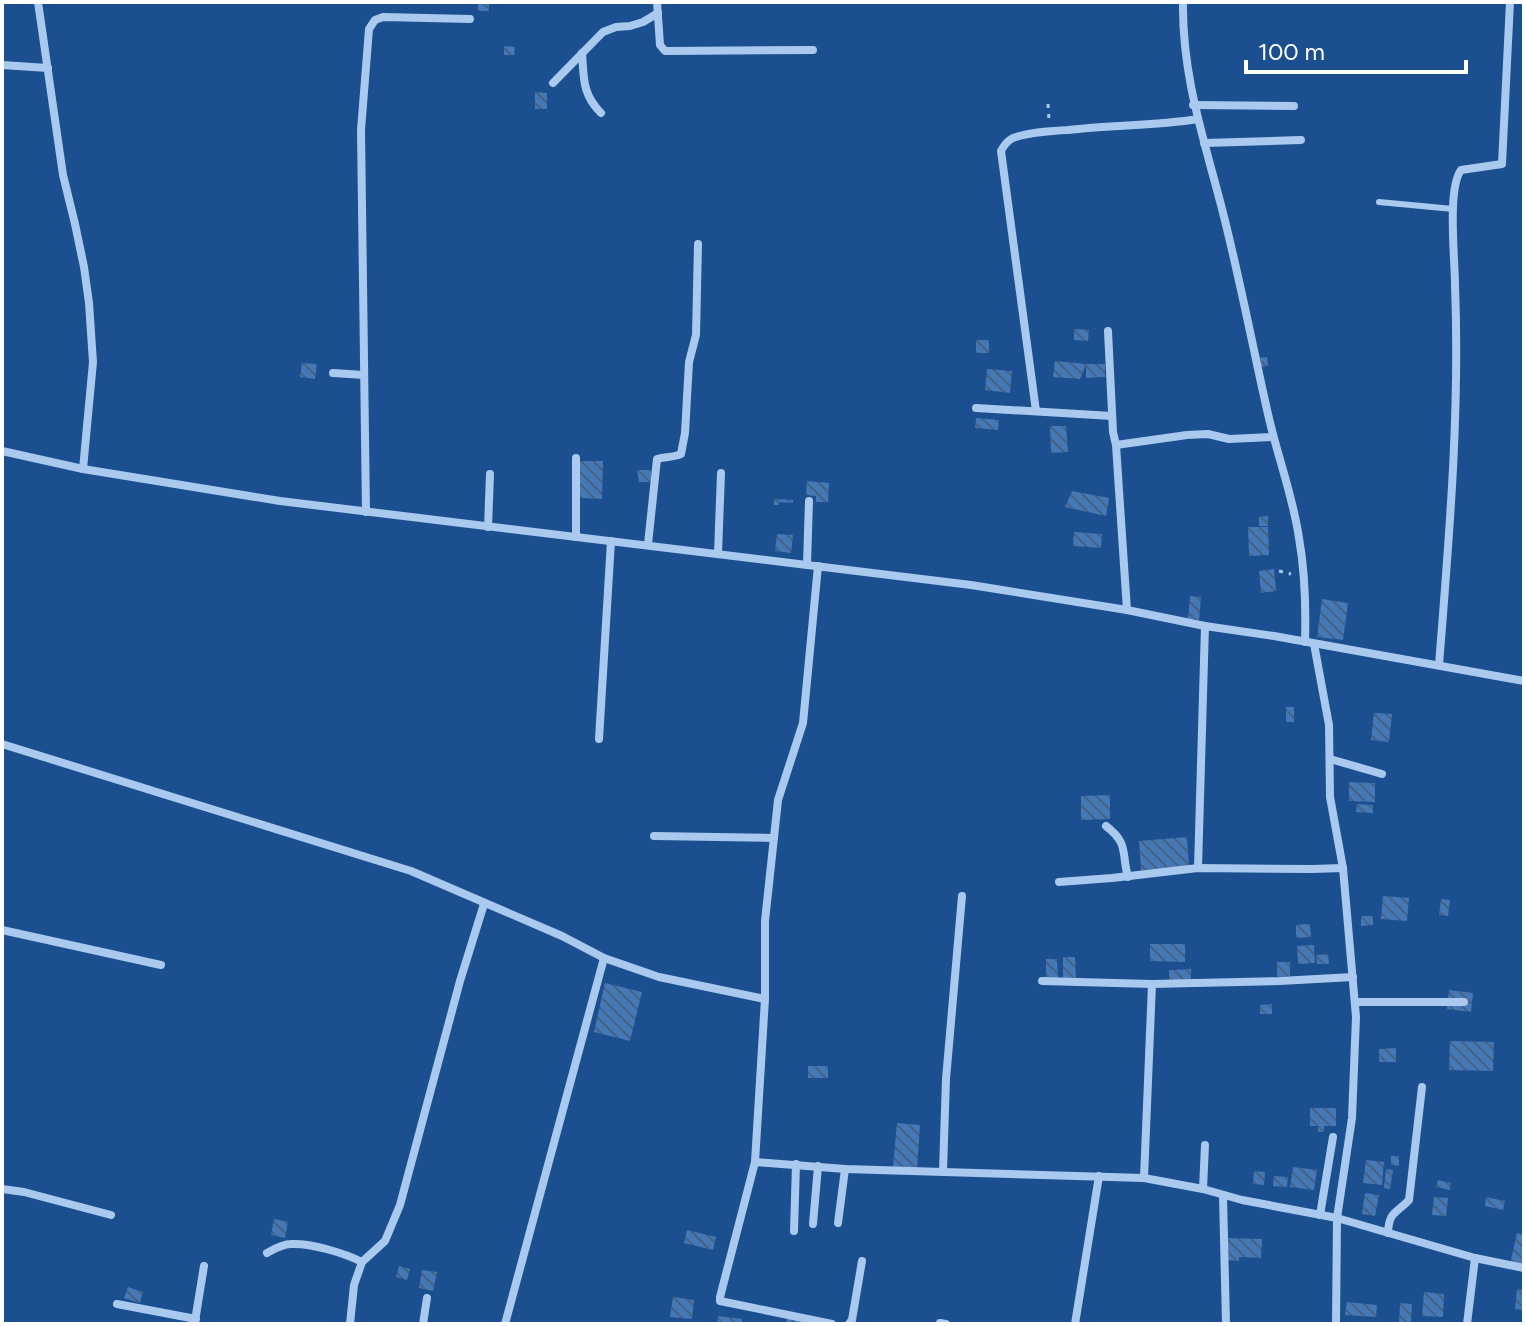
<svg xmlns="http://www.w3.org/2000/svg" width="1526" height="1326" font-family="Figtree,sans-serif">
<defs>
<pattern id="building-back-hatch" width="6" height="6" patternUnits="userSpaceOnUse" patternTransform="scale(2)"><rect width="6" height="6" fill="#4478b7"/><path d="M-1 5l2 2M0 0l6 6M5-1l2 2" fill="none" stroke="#486282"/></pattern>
</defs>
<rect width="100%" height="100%" fill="#1b4f8f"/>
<g fill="url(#building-back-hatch)">
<rect x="478" y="3" width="11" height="8"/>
<polygon points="504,46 515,47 514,55 504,55"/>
<polygon points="535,92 547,93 547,109 535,109"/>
<polygon points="1074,329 1089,330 1088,341 1074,340"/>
<rect x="976" y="340" width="13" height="13"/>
<polygon points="1267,357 1268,366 1260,367 1259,358"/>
<polygon points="1055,361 1086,364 1080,379 1053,377"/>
<polygon points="302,363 317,364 315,379 300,377"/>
<polygon points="1086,364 1105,364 1105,377 1086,378"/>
<polygon points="987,369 1012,371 1010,393 985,390"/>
<polygon points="976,418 999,420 998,430 975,428"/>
<polygon points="1050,426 1066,426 1068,452 1051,453"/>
<polygon points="580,461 603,461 602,499 579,498"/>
<polygon points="637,470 651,470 651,482 639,482"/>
<polygon points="807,481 829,483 828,502 816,502 816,496 806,495"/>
<polygon points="1072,491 1109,498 1106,516 1065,507"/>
<polygon points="774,499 793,500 793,503 779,502 779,505 774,505"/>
<polygon points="1268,516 1268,526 1259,526 1259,517"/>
<polygon points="1248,527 1268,527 1269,555 1249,556"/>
<polygon points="1074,532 1102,534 1101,548 1073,546"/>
<polygon points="777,534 793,535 791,553 775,551"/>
<polygon points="1274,569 1276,591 1261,593 1259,571"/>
<polygon points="1190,596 1201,597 1199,620 1188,619"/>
<polygon points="1322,599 1348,603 1343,640 1317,637"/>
<rect x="1286" y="707" width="8" height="15"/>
<polygon points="1374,713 1392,714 1389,742 1371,740"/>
<polygon points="1349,782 1375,783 1375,802 1349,801"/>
<polygon points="1110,795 1110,819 1081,820 1081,796"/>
<polygon points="1357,804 1373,805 1373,813 1356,812"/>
<polygon points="1187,837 1189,867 1141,870 1139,841"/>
<polygon points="1383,896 1409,898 1407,921 1381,919"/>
<polygon points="1441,899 1450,900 1448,916 1439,915"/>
<polygon points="1361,916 1373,916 1373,925 1361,926"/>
<polygon points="1310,924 1311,937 1296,938 1296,925"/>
<polygon points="1150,944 1185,944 1185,962 1150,961"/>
<polygon points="1314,945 1315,963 1298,964 1297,946"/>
<polygon points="1328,954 1329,964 1317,964 1316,955"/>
<polygon points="1063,957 1075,957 1076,980 1063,980"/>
<polygon points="1046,959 1057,959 1058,979 1046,979"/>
<polygon points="1277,962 1290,962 1290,976 1277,977"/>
<polygon points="1191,969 1191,980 1169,981 1169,970"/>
<polygon points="605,983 642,992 630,1041 594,1032"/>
<polygon points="1449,990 1473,993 1471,1012 1447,1009"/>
<polygon points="1272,1004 1272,1014 1260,1014 1260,1005"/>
<polygon points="1450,1041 1494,1042 1493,1071 1449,1070"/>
<polygon points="1396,1048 1396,1062 1379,1062 1379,1049"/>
<rect x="808" y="1066" width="20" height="12"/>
<polygon points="1310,1108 1336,1108 1336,1126 1324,1126 1324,1132 1318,1132 1318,1126 1310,1126"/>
<polygon points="897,1123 920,1125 917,1169 893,1167"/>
<polygon points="1391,1156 1399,1156 1399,1166 1391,1165"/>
<polygon points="1366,1160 1384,1162 1382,1185 1363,1183"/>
<polygon points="1293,1167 1317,1170 1314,1190 1290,1187"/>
<polygon points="1386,1169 1393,1170 1390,1189 1384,1188"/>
<polygon points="1254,1171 1265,1172 1264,1185 1253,1184"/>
<polygon points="1274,1176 1288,1177 1287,1187 1273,1186"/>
<polygon points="1438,1180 1451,1183 1450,1190 1436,1187"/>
<polygon points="1365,1193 1379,1195 1375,1216 1362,1214"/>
<polygon points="1434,1197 1448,1198 1446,1216 1432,1215"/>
<polygon points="1486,1197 1505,1201 1503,1210 1485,1206"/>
<polygon points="274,1219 288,1222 285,1238 271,1235"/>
<polygon points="687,1230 716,1237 713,1250 684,1243"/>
<polygon points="1517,1233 1524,1235 1523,1267 1510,1264"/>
<polygon points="1227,1238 1262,1239 1261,1258 1239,1257 1239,1261 1226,1260"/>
<polygon points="399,1266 410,1269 407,1280 396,1277"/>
<polygon points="422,1270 437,1272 433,1291 419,1288"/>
<polygon points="128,1287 143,1292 140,1303 124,1298"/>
<polygon points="1517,1289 1524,1290 1524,1310 1515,1309"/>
<polygon points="1424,1292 1444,1294 1443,1317 1422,1316"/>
<polygon points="673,1297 694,1300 692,1319 670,1317"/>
<polygon points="1347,1302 1377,1305 1376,1317 1345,1315"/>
<polygon points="1400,1303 1412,1304 1411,1322 1399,1322"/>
<polygon points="788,1314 807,1317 806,1324 786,1324"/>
<polygon points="718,1316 742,1319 742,1324 717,1324"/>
</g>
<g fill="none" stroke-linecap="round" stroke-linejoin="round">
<g stroke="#a9c9ee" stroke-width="3" stroke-dasharray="4 6" stroke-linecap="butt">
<polyline points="1048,104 1049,120"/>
<polyline points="1279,571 1291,574"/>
</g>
<polyline stroke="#a9c9ee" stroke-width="6" points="1379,202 1453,209"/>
<g stroke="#a9c9ee" stroke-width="8">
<polyline points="38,2 63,175 75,224 84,267 89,303 93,362 83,469"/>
<polyline points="657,2 660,45 665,51 813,50"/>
<path d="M1183 2C1182 75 1203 136 1221 205 1239 274 1252 344 1268 414 1277 455 1293 496 1299 538 1305 572 1306 608 1305 642"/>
<path d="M582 53C584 78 582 94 601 113"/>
<polyline points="2,65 48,68"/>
<polyline points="553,83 603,32 616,27 630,26 643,22 658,13"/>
<polyline points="1193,105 1294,106"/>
<polyline points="1204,143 1301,140"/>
<polyline points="1108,331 1113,432 1116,445 1127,610"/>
<polyline points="333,373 364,375"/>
<polyline points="976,408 1112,416"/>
<path d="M1036 411 1001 151C1004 145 1007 141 1013 138 1030 132 1051 131 1068 130 1112 125 1155 126 1198 119"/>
<polyline points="1116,445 1187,435 1208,434 1229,439 1273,437"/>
<polyline points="2,451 83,469 280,501 971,585 1127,610 1205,626 1274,636 1524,681"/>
<polyline points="576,458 576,537"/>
<polyline points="366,512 361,130 369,29 375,20 383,17 470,19"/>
<polyline points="488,527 490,474"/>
<path d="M648 544 657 459C666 456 673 458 681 454L685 433 689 362 696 335 698 244"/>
<polyline points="718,554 721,473"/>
<polyline points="807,565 809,501"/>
<polyline points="818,566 803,723 778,800 765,921 765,999 755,1162 720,1297 720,1301 832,1324"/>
<polyline points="1314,644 1329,725 1330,797 1343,868 1356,1017 1352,1118 1337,1218 1336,1324"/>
<path d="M1439 665C1449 538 1460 413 1455 285 1455 259 1447 189 1461 170L1502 164 1510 2"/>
<polyline points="599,739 611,541"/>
<polyline points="2,744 411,871 562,936 604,958 659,977 765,999"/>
<polyline points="1330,759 1382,774"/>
<path d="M1106 826C1129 844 1121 851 1128 877"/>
<polyline points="654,836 774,838"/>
<polyline points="1198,868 1205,626"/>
<polyline points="1059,882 1112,878 1198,868 1312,869 1343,868"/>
<polyline points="2,930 161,965"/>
<polyline points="1042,981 1152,984 1280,981 1353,977"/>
<polyline points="1355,1002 1464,1002"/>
<polyline points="755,1162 845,1169 1144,1178 1203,1189 1242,1200 1337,1218 1475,1258 1524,1268"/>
<polyline points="943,1171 946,1079 962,896"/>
<polyline points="1144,1178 1152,984"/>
<polyline points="2,1189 24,1192 111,1215"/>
<polyline points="1203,1189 1205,1145"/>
<polyline points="1223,1195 1226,1324"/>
<polyline points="1320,1215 1333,1137"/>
<polyline points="838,1223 845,1169"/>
<polyline points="813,1224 818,1166"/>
<polyline points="794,1231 796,1164"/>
<path d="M1388 1233C1389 1211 1396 1214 1409 1200L1422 1087"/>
<path d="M267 1253C274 1249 282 1244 291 1244 311 1243 344 1253 362 1262"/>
<polyline points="117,1304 196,1319"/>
<polyline points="195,1321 204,1266"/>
<polyline points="940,1323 946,1324"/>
<polyline points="350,1324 354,1285 362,1262 385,1241 400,1205 460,981 484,904"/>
<polyline points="423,1324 427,1298"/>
<polyline points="505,1324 604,958"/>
<polyline points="849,1324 852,1320 862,1261"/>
<polyline points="1075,1324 1099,1176"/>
<polyline points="1467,1324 1475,1258"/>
</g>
</g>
<rect width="1526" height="1326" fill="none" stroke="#ffffff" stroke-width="8"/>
<path d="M1246 60v12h220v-12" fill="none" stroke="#ffffff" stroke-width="4"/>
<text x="1258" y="60" font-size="24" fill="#ffffff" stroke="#1b4f8f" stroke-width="6" paint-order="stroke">100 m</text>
</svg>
